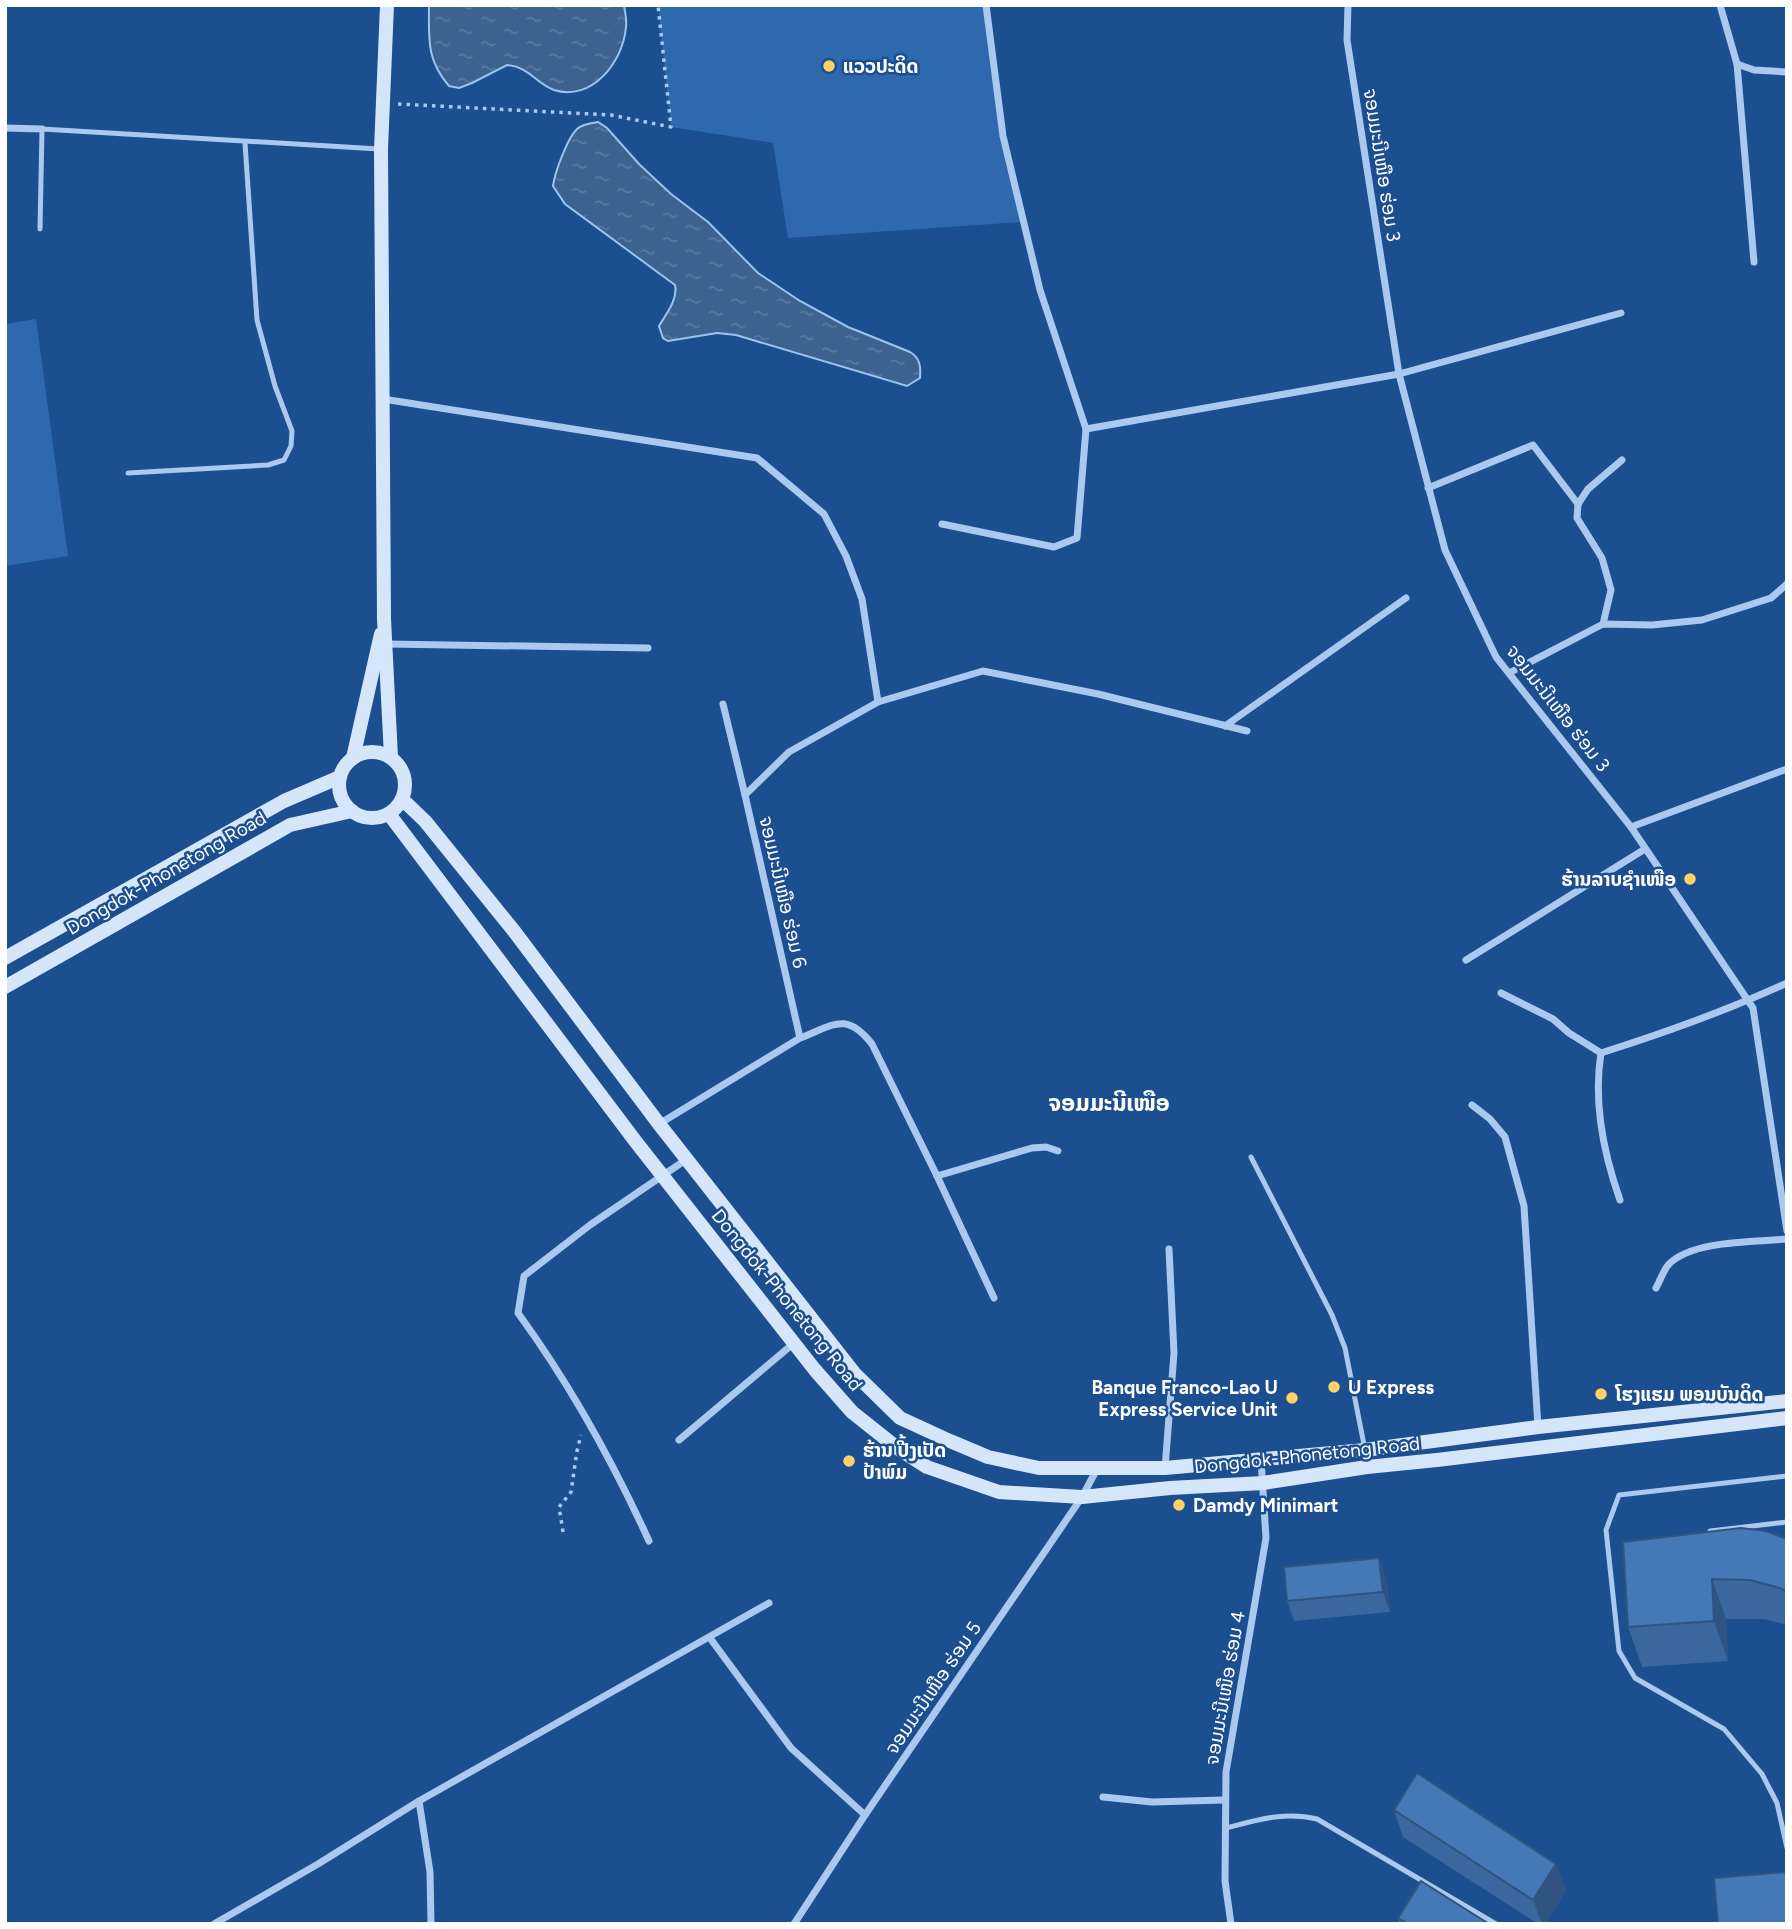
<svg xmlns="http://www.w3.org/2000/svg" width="1792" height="1929" font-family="Figtree,'Noto Sans Lao',sans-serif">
<defs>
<pattern id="water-ripples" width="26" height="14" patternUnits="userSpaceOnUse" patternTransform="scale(1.75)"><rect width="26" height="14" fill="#3c6290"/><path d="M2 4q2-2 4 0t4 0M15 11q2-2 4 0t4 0" fill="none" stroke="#597aa1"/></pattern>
</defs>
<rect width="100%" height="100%" fill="#1b4f8f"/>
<g fill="#2e69ad">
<polygon points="658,5 986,5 1003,136 1023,222 788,238 773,143 671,127"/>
<polygon points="36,319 68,556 5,566 5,324"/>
</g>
<g fill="url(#water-ripples)" stroke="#9cc4f0" stroke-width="2">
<path d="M429 5H624C625 12 627 20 626 27 623 62 592 102 554 90 535 83 530 67 507 65L472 83 459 88 449 86C426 59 429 39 429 5Z"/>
<path d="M598 122 607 128 639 164 671 194 708 222 758 273 800 301 848 327 910 352C920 358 921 366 920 378L907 386 736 335 717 333 668 341 663 338 659 326C666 314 678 300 675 285L565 204 553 186C555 172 567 139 577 129 582 124 591 123 598 122Z"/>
</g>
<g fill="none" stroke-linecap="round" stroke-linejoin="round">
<g stroke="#a9c9ee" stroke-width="3.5" stroke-dasharray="3.5 5" stroke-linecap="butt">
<polyline points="398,104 611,115 671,127 658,5"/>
<polyline points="563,1532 559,1507 571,1492 577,1451 581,1435"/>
</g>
<g stroke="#a9c9ee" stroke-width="5">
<polyline points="40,229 42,129 379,149"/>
<polyline points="128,473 268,465 284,460 291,446 292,431 275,386 257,320 245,143"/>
<polyline points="1251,1157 1332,1315 1345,1348 1365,1450"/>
<polyline points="1787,1476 1619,1495 1606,1530 1619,1651 1635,1678 1724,1729 1762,1774 1777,1803 1787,1848"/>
<polyline points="1710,1531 1787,1522"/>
<path d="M1226 1828C1257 1820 1285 1811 1317 1819L1496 1924"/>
</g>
<g stroke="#a9c9ee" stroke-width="7">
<polyline points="1348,5 1347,40 1399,374 1445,550 1496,657 1631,827 1753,1008 1787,1231"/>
<polyline points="1720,5 1737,64 1754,70 1787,72"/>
<polyline points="1737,64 1754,262"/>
<polyline points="5,128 42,129"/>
<polyline points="383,399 757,458 824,514 846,556 862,599 878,702"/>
<polyline points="1086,429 1399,374 1621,313"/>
<polyline points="1428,488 1533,445 1578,504"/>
<polyline points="942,524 1054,547 1077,538 1086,429 1040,290 1003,136 986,5"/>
<polyline points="1603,624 1611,590 1602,558 1577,518 1578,504 1588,489 1622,460"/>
<polyline points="387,644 648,648"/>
<polyline points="1509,673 1603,624 1652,625 1702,620 1771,598 1787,584"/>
<polyline points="723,704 745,795"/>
<polyline points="1225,726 1406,598"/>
<polyline points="1631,827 1787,769"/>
<polyline points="1466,960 1645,849"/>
<path d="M1501 993 1553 1019 1569 1033 1601 1053C1664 1033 1726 1011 1787 983"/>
<path d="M800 1038C834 1025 846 1011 872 1044L937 1176 994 1298"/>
<path d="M1601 1053C1593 1103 1603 1152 1620 1200"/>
<polyline points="1472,1105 1490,1119 1505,1137 1524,1206 1538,1427"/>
<polyline points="659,1124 800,1038 745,795 789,752 878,702 983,671 1098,694 1247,731"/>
<polyline points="937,1176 1032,1148 1046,1147 1058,1151"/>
<path d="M1656 1288C1660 1281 1664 1269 1669 1264 1693 1240 1755 1242 1787 1239"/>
<polyline points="679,1440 794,1343"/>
<polyline points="1165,1468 1174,1353 1169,1249"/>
<path d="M649 1541C613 1462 569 1383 518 1313L524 1276 590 1225 687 1159"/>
<polyline points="710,1638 791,1748 865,1815"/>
<polyline points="1103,1797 1152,1802 1224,1800"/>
<polyline points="419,1801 430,1872 431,1924"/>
<polyline points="214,1924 318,1864 419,1801 769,1603"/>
<polyline points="794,1924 865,1815 1082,1497 1097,1469"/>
<polyline points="1231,1924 1225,1881 1226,1772 1266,1538 1261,1459"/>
</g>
<g stroke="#d6e6fa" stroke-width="14">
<polyline points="387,5 381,149 384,619 391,757"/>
<circle cx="372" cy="785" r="33"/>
<polyline points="353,758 381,634"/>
<polyline points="403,800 425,821 514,931 659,1124 855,1374 900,1418 950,1441 988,1457 1039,1468 1165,1468 1365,1450 1538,1427 1787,1401"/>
<polyline points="389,814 636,1142 815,1370 852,1412 896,1447 927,1467 999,1492 1082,1497 1170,1488 1263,1483 1367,1467 1437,1460 1787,1418"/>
<polyline points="5,958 284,801 340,777"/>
<polyline points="5,987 290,825 352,811"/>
</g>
</g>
<g fill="#3a679d">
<polygon points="1787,1539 1787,1625 1764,1619 1726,1619 1728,1661 1642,1667 1628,1627 1623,1542"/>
<polygon points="1386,1578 1390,1612 1294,1621 1287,1601"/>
<polygon points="1394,1810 1556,1864 1566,1890 1545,1924 1538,1924 1403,1837"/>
<polygon points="1398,1918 1489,1924 1400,1924"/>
</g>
<g fill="#305480">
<polygon points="1379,1558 1386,1578 1390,1612 1383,1592"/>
<polygon points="1712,1579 1726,1619 1728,1661 1714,1621"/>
<polygon points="1556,1864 1566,1890 1545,1924 1542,1924 1533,1900"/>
</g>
<g fill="#4478b7" stroke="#305480" stroke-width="2">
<polygon points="1741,1528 1766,1531 1787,1539 1787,1592 1780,1588 1750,1580 1712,1579 1714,1621 1628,1627 1623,1542"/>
<polygon points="1379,1558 1383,1592 1287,1601 1284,1567"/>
<polygon points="1417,1773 1556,1864 1533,1900 1394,1810"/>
<polygon points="1787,1872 1787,1924 1718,1924 1714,1878"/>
<polygon points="1421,1881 1489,1924 1408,1924 1398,1918"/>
</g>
<g fill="#ffd166" stroke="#1b4f8f" stroke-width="2.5">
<circle cx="829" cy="66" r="7"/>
<circle cx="1690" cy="879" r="7"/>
<circle cx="1334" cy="1387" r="7"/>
<circle cx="1601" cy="1394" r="7"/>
<circle cx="1292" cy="1398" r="7"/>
<circle cx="849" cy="1461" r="7"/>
<circle cx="1179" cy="1505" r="7"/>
</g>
<g text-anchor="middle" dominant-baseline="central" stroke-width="5" stroke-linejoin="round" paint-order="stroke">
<g font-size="19" font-weight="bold" fill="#fff" stroke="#1b4f8f" text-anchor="start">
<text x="843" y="66">ແວວປະດິດ</text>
<text x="1676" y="879" text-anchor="end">ຮ້ານລາບຊຳເໜືອ</text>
<text x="1278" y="1387" text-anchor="end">Banque Franco-Lao U<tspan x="1278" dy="22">Express Service Unit</tspan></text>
<text x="1348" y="1387">U Express</text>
<text x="1615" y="1394">ໂຮງແຮມ ພອນບັນດິດ</text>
<text x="863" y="1450">ຮ້ານ ປີ້ງເປັດ<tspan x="863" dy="22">ປ້າພົມ</tspan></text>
<text x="1193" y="1505">Damdy Minimart</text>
</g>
<g font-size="19" fill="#fff" stroke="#1b4f8f">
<text transform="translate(1382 165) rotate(81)">ຈອມມະນີເໜືອ ຮ່ອມ 3</text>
<text transform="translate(1558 708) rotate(52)">ຈອມມະນີເໜືອ ຮ່ອມ 3</text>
<text transform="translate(166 873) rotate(-30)">Dongdok-Phonetong Road</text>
<text transform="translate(783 892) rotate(77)">ຈອມມະນີເໜືອ ຮ່ອມ 6</text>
<text transform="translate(787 1300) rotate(51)">Dongdok-Phonetong Road</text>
<text transform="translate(1307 1455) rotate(-6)">Dongdok-Phonetong Road</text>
<text transform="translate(933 1688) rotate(-56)">ຈອມມະນີເໜືອ ຮ່ອມ 5</text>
<text transform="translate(1225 1688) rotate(-80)">ຈອມມະນີເໜືອ ຮ່ອມ 4</text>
</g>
<g font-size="23" font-weight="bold" fill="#fff" stroke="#1b4f8f">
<text x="1109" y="1103">ຈອມມະນີເໜືອ</text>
</g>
</g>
<rect width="1792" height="1929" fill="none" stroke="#ffffff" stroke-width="14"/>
</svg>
